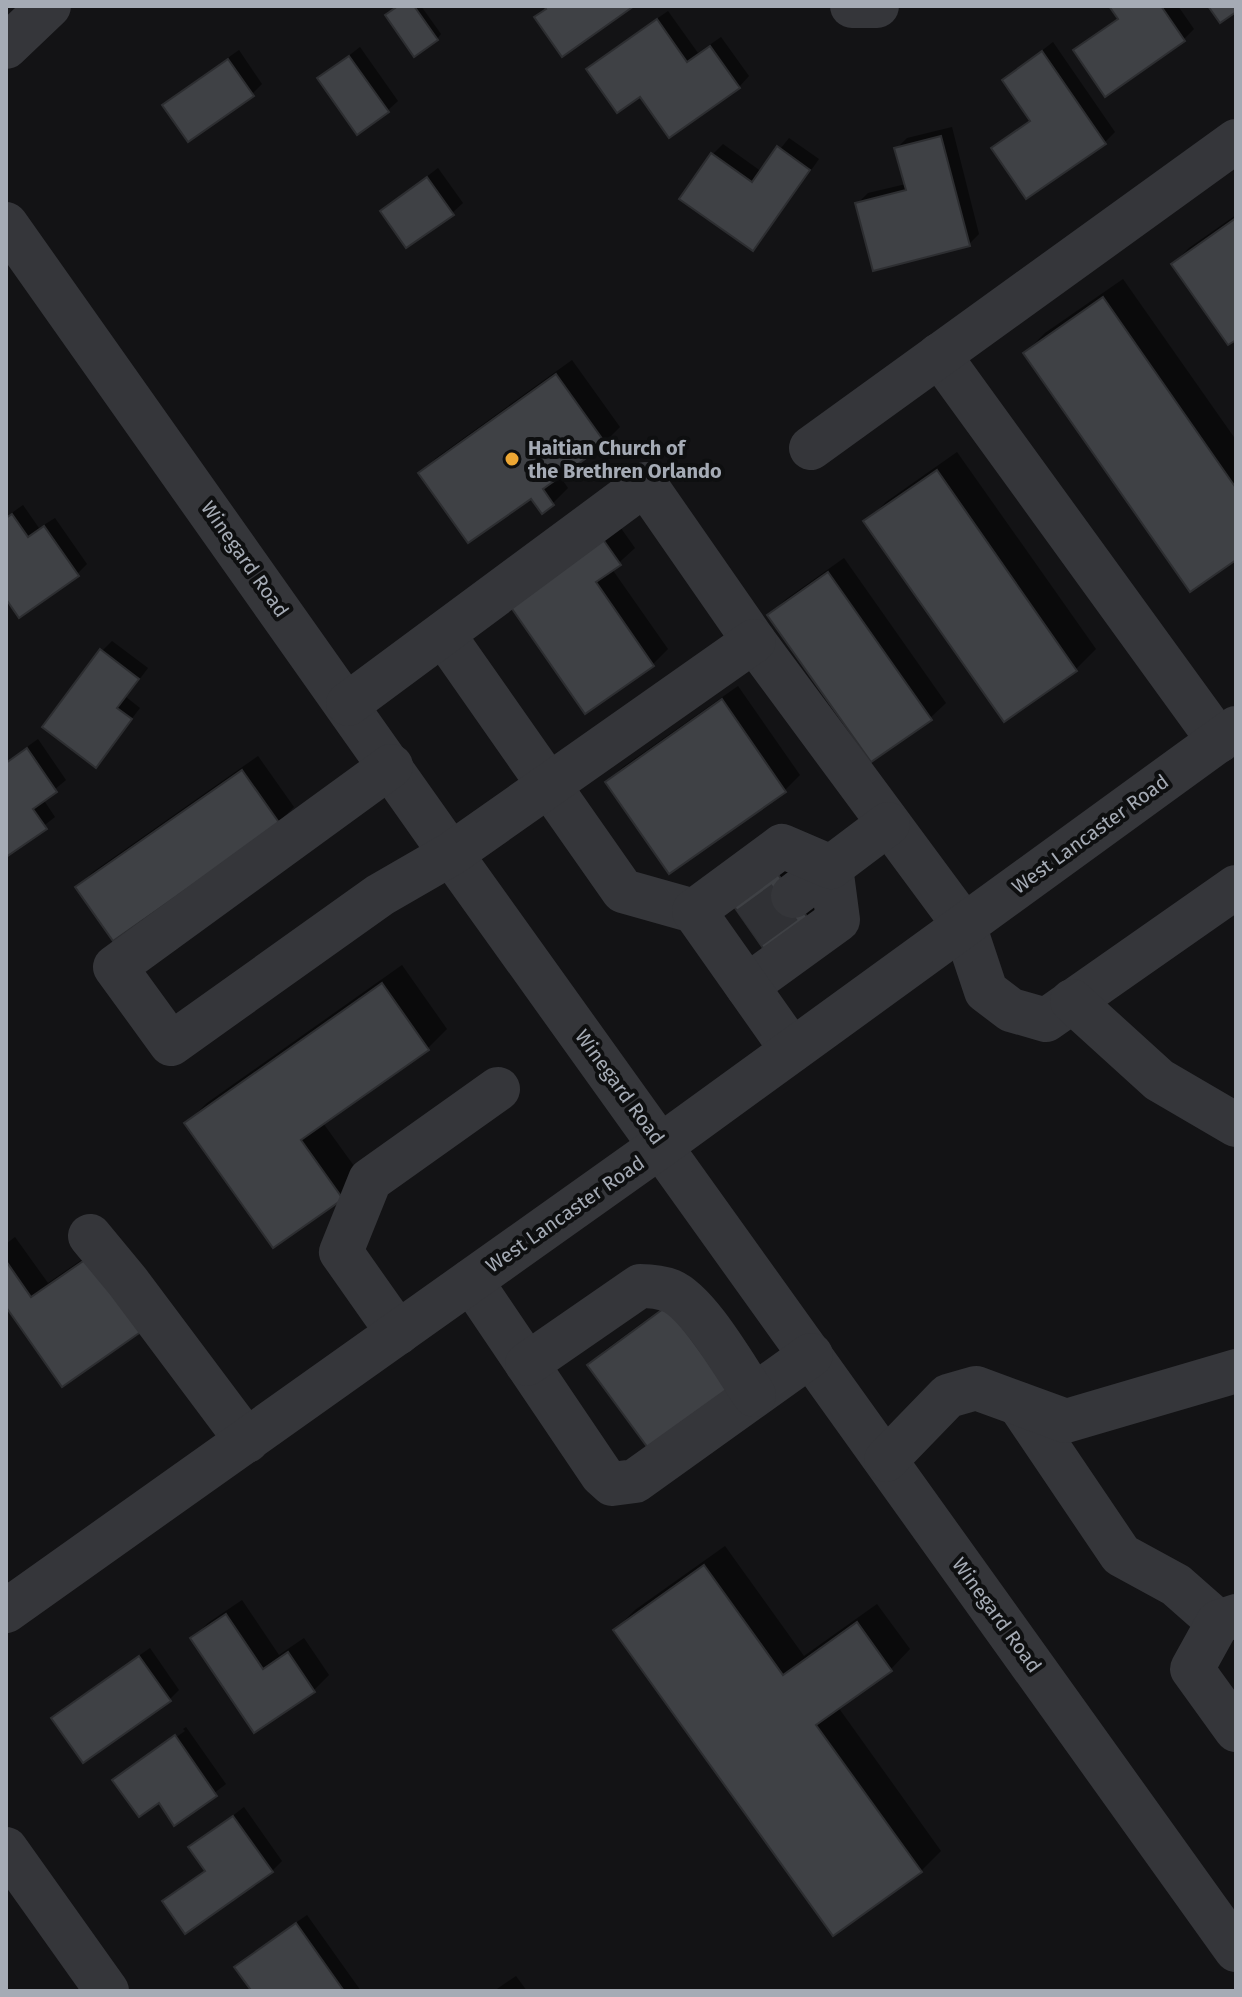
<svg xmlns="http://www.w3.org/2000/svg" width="1242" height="1997" font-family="'Fira Sans',sans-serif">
<rect width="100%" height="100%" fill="#131315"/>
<g fill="#0007">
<polygon points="399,6 421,6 441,34 437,39"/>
<polygon points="1112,6 1178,6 1194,29 1184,39 1076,51 1119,17"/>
<polygon points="668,11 698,53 721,37 749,76 739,87 640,94 589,69 599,59"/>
<polygon points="1053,42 1115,132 1105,142 1027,196 994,148 1031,119 1004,80"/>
<polygon points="360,47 398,101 387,111 320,78"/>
<polygon points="239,50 262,84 252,94 165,105 175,95"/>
<polygon points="952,127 979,234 969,244 857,204 868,193 906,184 897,148 907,138"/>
<polygon points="789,138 819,159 763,238 753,248 712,155 723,144 762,172"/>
<polygon points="438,168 463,203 452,213 382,211"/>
<polygon points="1236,215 1236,337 1173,264 1189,248"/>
<polygon points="1123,279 1236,440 1236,557 1025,353 1045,333"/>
<polygon points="572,360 620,427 604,443 559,475 568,488 553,503 531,496 421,473 436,458"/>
<polygon points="957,452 1096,649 1076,669 1004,720 866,522 886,502"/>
<polygon points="23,505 39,528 55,518 87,564 77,574 6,596 6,517"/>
<polygon points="618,524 635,548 612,569 668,649 653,664 526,588"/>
<polygon points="844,558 946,703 930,718 770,615 785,600"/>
<polygon points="112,641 148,668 126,697 140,708 96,765 102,651"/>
<polygon points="738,686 800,775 785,790 670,871 607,782 623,767"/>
<polygon points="38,739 66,780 43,799 55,817 6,855 6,762"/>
<polygon points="258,756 294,807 279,822 77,887 93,872"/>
<polygon points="781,855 823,915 813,925 739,885"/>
<polygon points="402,965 447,1029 427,1049 323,1123 362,1177 342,1197 187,1123 207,1103"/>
<polygon points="15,1237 48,1283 106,1243 156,1314 6,1304 6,1244"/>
<polygon points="684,1292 745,1376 590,1365 605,1350"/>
<polygon points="725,1546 804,1656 877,1604 910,1649 891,1669 838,1707 941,1851 921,1871 615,1630 635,1610"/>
<polygon points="242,1600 279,1655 304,1638 329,1675 314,1690 254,1730 193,1638 208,1623"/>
<polygon points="150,1648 179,1690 169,1700 54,1718 64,1708"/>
<polygon points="186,1727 226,1784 175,1823 159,1800 115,1780 124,1771 124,1774 185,1731 183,1729"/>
<polygon points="244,1807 282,1861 272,1871 164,1901 206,1869 191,1848"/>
<polygon points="307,1915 361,1991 246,1991 251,1987 237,1967 247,1957"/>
<polygon points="516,1976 527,1991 494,1991"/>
</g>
<g fill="#3f4145" stroke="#2d2e31" stroke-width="2">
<polygon points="398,6 414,6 438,40 414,57 385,15"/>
<polygon points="544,6 634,6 562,57 534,17 546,9"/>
<polygon points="1109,6 1161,6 1185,41 1105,97 1073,50 1118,19"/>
<polygon points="1208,6 1236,6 1236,12 1220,23"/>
<polygon points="657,19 687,62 710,46 740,88 669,138 640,97 617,113 586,69"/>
<polygon points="1042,51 1106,144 1026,199 991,148 1030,121 1002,80"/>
<polygon points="349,56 389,112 357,135 317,78"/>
<polygon points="228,59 254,96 188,142 162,105"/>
<polygon points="941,136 970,246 873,271 855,203 906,190 894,148"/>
<polygon points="777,146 810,170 753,251 679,199 711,153 752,182"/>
<polygon points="427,177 454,215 406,248 380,211"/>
<polygon points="1236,218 1236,340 1228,345 1171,264"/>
<polygon points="1103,297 1236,488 1236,560 1190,592 1023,353"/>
<polygon points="556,374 606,444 543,489 554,505 542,514 531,499 468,543 418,473"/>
<polygon points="937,470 1077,671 1004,722 863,521"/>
<polygon points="12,514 28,537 44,526 79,576 19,618 6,599 6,518"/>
<polygon points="602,538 621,565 596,582 654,666 585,714 508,603"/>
<polygon points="828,572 932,720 871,762 767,615"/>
<polygon points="100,649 139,679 117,708 132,719 96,768 42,727"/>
<polygon points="722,699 786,792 669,874 605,782"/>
<polygon points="27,748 57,792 33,809 47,829 6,857 6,763"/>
<polygon points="242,770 280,824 113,941 75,887"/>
<polygon points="771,864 814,927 770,958 726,895"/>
<polygon points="382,983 429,1050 301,1140 343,1199 273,1248 184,1123"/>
<polygon points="89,1257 142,1331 62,1387 6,1307 6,1261 31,1297"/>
<polygon points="667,1306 731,1393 651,1452 587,1365"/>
<polygon points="704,1565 783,1675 857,1622 892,1671 816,1725 922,1872 833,1936 613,1630"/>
<polygon points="226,1614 263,1669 288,1652 315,1692 254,1733 190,1638"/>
<polygon points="139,1656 171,1701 83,1763 51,1718"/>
<polygon points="175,1735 217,1796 174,1826 159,1803 139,1817 112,1780"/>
<polygon points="233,1816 273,1872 185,1934 162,1901 205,1871 188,1847"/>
<polygon points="296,1923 344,1991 248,1991 250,1989 234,1967"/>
</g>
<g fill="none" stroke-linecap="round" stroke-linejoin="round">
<polyline stroke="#303135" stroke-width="44" stroke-dasharray="44 22" stroke-linecap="butt" points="749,928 793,896"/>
<g stroke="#35363a" stroke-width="44">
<polyline points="852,6 877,6"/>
<polyline points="6,47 49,6"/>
<polyline points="6,224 451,854 1236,1950"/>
<polyline points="939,355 1219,741"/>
<polyline points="811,448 1236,141"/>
<polyline points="443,634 623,891 694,911"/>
<polyline points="348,704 645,484 754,641 964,925 986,991 1011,1010 1046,1020 1236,887"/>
<polyline points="391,766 115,967 171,1044 380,895 451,854 754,641"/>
<polyline points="747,986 838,920 831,867 793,896"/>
<polyline points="1072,1001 1159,1080 1236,1125"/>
<polyline points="792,1050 694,911 782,846 831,867 888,824"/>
<polyline points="90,1236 128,1282 247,1441"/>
<polyline points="471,1281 602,1475 612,1484 635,1481 811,1355"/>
<polyline points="398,1333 341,1252 370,1180 498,1089"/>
<path d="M527 1364 640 1286C651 1286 661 1287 671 1291 699 1303 736 1369 754 1395"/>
<polyline points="1019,1404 1121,1555 1176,1585 1218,1622"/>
<polyline points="886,1460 948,1396 976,1388 1066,1421 1236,1371"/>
<polyline points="6,1611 662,1145 1236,728"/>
<polyline points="1236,1616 1218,1622 1192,1669 1236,1730"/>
<polyline points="6,1849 107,1991"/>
</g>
</g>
<circle fill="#eda734" stroke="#0e0f10" stroke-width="3" cx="512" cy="459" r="8"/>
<g text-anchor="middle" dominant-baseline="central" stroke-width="8" stroke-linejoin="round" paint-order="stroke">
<g font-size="20" font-weight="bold" fill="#a5abb5" stroke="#0e0f10" text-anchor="start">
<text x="528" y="448">Haitian Church of<tspan x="528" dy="23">the Brethren Orlando</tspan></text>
</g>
<g font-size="20" fill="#a5abb5" stroke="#0e0f10">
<text transform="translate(245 559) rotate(55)">Winegard Road</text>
<text transform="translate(1090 834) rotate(-36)">West Lancaster Road</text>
<text transform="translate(620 1087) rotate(54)">Winegard Road</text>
<text transform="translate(565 1214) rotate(-35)">West Lancaster Road</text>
<text transform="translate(997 1615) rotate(54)">Winegard Road</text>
</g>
</g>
<rect width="1242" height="1997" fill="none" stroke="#a5abb5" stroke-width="16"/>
</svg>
